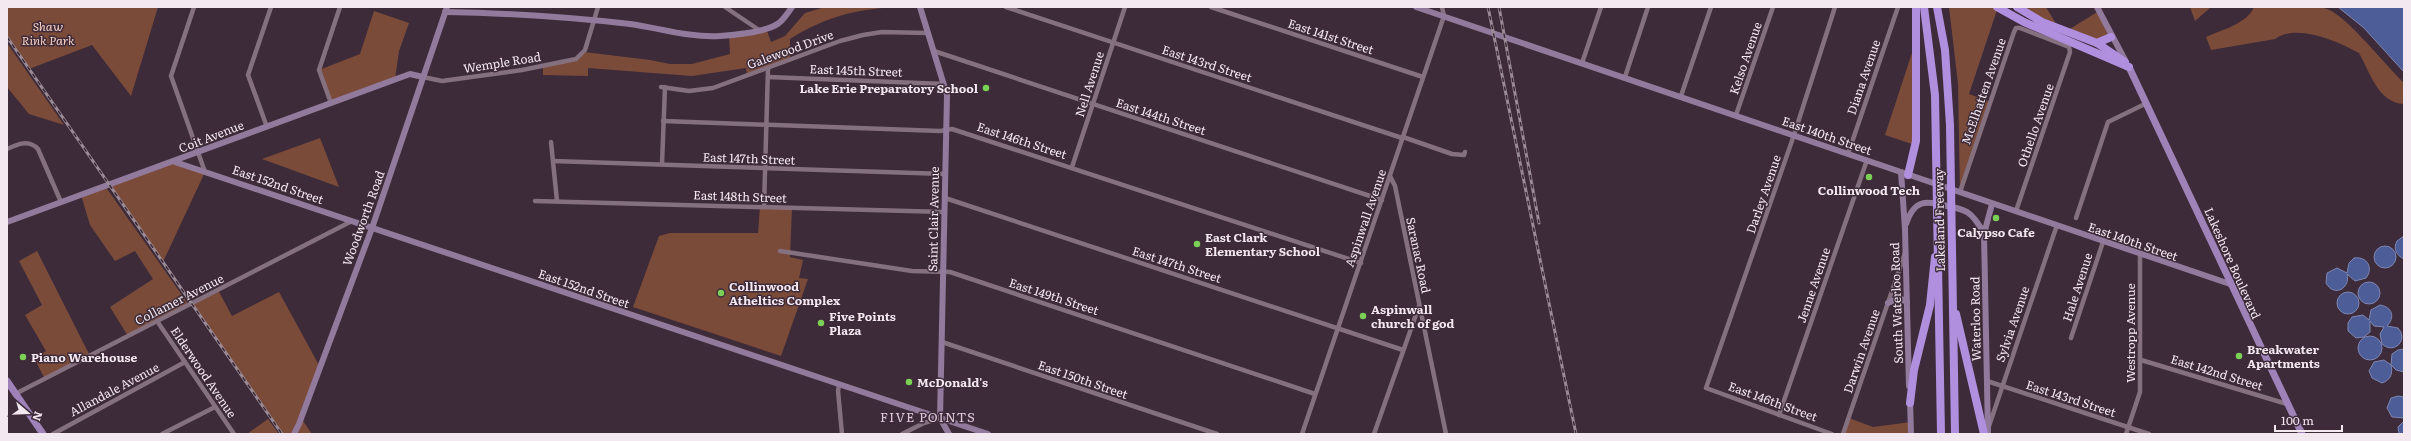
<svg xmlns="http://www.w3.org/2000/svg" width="2411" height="441" font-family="Literata,serif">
<rect width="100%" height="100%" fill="#3d2b39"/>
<g fill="#7b4b3a">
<polygon points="7,7 158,7 131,96 92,45 29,69 7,37"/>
<path d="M825 7H903C859 8 827 16 790 39V60L747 76 746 68 692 76 588 68V76L543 75V66L576 59 584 52 650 60 670 64H692L730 54 729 35 766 28 771 42 785 36 805 13Z"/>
<polygon points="1949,7 1998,7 1969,94 1990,102 1960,192 1958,84"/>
<polygon points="2017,7 2046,7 2059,29"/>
<polygon points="2190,7 2211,7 2195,21"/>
<path d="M2254 7C2272 7 2312 3 2327 9 2346 15 2387 67 2404 83V104C2378 103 2370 72 2359 53 2337 41 2297 23 2275 39L2211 50 2206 37C2221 30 2247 24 2254 7Z"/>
<polygon points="374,11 409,23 399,51 395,79 331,103 319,70 360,54"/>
<polygon points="2099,11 2111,37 2101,42 2065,32"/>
<polygon points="7,43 64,125 29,114 7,87"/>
<polygon points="1912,53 1915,145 1885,135"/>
<polygon points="320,138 339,187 262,159"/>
<polygon points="175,162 205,172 163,262 109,184"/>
<polygon points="105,186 189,305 128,336 110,307 153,279 135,251 115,261 90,225 81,195"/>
<polygon points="760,207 792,208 790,257 803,260 799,278 808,279 781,356 633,307 659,236 670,233 758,233"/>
<polygon points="37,251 90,356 45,379 34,358 46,351 25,315 42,305 19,261"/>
<polygon points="218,290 232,316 279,292 320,367 301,418 312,434 282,434 195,309 192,303"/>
<polygon points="1849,418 1873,427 1911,422 1911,434 1844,434"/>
<polygon points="268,419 279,434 246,434 247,434"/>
</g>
<g fill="#4c5d98" stroke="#7e86b2">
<polygon points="2338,7 2404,7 2404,72 2364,28"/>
<path d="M2404 236V259C2396 255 2393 249 2397 241Z"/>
<circle cx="2385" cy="257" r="11"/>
<path d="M2354 258C2367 256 2374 268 2366 278L2355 281 2347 274C2351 288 2334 298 2326 283L2327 273 2337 268 2347 273 2349 263Z"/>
<circle cx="2369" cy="293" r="11"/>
<circle cx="2348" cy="303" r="11"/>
<path d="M2380 305C2393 307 2395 318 2387 326L2398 328C2409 340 2394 355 2382 344L2380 334 2384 327 2374 326 2370 321V332L2364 337 2356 338 2348 331V323L2352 317 2363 315 2369 320 2371 310Z"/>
<circle cx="2370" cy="348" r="12"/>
<path d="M2404 349V372L2396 370 2391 365C2393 373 2391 380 2382 383L2372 378 2369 371 2374 362 2384 360 2391 365 2392 354 2398 350Z"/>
<polygon points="2398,396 2404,397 2404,418 2392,417 2387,408 2391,398"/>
<polygon points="2404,421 2404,434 2399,434 2398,427"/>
</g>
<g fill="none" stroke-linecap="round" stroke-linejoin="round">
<g stroke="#85707f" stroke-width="4.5">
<polyline points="194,7 171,76 205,172"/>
<polyline points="725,7 759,30"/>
<polyline points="1006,7 1402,138"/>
<polyline points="1211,7 1423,77"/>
<polyline points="934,51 1382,200"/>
<polyline points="1582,63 1601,7"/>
<polyline points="423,77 442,81 522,70 576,59 585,50 598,7"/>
<polyline points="768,77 944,84"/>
<polyline points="1625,77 1648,7"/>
<polyline points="661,87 689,91 713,88 840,41 863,35 882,32 928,33"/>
<polyline points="1681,96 1711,7"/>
<polyline points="331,103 319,70 340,7"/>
<polyline points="1736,115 1773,7"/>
<polyline points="663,121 940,131 952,129 1361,263"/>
<polyline points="267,127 248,75 271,7"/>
<polyline points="1403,137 1452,154 1464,155 1465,152"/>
<polyline points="551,142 557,201"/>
<path d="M7 149C18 144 29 139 38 149L61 202"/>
<polyline points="1848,154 1898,7"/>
<polyline points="553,161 945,174"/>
<polyline points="662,164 665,87"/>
<polyline points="1072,167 1125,7"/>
<polyline points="1390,176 1395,186 1446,434"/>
<polyline points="1960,192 2014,32 2016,28 2020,28 2069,47 2070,52 2016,211"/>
<polyline points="945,198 1403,350"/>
<polyline points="535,201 945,212"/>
<polyline points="764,207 768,68"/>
<polyline points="2076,218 2108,122 2147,103"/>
<polyline points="780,251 912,271 950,272 1315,394"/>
<polyline points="157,321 234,434"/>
<polyline points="2071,338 2103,242"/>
<polyline points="942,342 1217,434"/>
<polyline points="2141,360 2287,404"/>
<polyline points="1987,381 2149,434"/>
<polyline points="839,385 838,391 842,434"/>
<polyline points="15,394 352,221"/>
<polyline points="1779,415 1867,160"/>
<polyline points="1989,426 2057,225"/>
<polyline points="53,434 185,362"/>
<polyline points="162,434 215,407"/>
<polyline points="902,434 924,423 940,418"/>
<polyline points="1302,434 1444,16 1442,7"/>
<polyline points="1374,434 1419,306"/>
<polyline points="1832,434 1706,388 1794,135 1835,7"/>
<polyline points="1843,434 1905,253"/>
<polyline points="2126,434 2140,392 2140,255"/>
</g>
<g stroke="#927a9c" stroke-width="6">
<polyline points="920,7 947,95 940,418 949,434"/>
<polyline points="1416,7 2230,284"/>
<polyline points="2097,7 2125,60"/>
<path d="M445 12C507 13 568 17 630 24 659 28 690 38 720 36 734 35 767 32 779 23 784 19 788 13 792 7"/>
<polyline points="175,162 988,434"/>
<polyline points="1901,172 1905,229 1909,386"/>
<polyline points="7,222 410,74 423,77"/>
<path d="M1906 224C1914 200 1925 200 1947 206 1953 207 1961 209 1967 212 1975 217 1980 226 1984 234"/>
<polyline points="1888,303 1899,298 1907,302"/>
<polyline points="1910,399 1911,434"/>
<polyline points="294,434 299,424 372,228 447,7"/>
<polyline points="1988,434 1984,234 1992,204"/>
</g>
<g stroke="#9f83b8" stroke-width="7">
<polyline points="2129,67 2302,434"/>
<polyline points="7,381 43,434"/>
</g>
<g stroke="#b090de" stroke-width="8">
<polyline points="1924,7 1935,95 1941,434"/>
<polyline points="1937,7 1945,50 1950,125 1955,434"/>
<polyline points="1997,7 2024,22 2129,67"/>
<polyline points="2017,7 2042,22 2097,43 2125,62"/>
<polyline points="2097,43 2111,37"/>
<polyline points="1908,175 1916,141 1916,7"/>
<polyline points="1956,314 1984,434"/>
<polyline points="1910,403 1914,370 1930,305 1935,257"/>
</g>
<defs>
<g id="rail">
<polyline points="1488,7 1576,434"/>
<polyline points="1499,7 1539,223"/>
<polyline points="7,37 282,434"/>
</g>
</defs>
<use href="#rail" stroke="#9a8b96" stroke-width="3"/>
<use href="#rail" stroke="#3d2b39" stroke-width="1.5" stroke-dasharray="4.5" stroke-linecap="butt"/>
</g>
<g fill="#7bd155" stroke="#3d2b39" stroke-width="1.5">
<circle cx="986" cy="88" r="4"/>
<circle cx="1869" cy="177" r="4"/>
<circle cx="1996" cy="218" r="4"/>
<circle cx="1197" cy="244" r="4"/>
<circle cx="721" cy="293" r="4"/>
<circle cx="1363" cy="316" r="4"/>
<circle cx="821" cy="323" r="4"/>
<circle cx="2239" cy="356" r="4"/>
<circle cx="23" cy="357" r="4"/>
<circle cx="909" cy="382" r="4"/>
</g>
<g text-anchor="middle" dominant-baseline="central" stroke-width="3" stroke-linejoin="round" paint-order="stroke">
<g font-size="12" font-style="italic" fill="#f8cfc1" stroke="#3d2b39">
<text x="48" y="26">Shaw<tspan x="48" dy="14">Rink Park</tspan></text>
</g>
<g font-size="12" fill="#f3e7f0" stroke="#3d2b39">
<text transform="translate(1331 36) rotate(18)">East 141st Street</text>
<text transform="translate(790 49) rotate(-20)">Galewood Drive</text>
<text transform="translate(1745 58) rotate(-71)">Kelso Avenue</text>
<text transform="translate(502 62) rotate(-9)">Wemple Road</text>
<text transform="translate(1207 63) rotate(18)">East 143rd Street</text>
<text transform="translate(856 70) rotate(2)">East 145th Street</text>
<text transform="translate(1863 77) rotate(-71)">Diana Avenue</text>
<text transform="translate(1089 84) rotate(-72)">Nell Avenue</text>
<text transform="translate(1983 91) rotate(-71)">McElhatten Avenue</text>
<text transform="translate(1161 116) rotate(18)">East 144th Street</text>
<text transform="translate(2035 125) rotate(-71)">Othello Avenue</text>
<text transform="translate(1827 135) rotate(19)">East 140th Street</text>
<text transform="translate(211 136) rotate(-21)">Coit Avenue</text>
<text transform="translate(1022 140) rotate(18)">East 146th Street</text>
<text transform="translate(749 158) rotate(2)">East 147th Street</text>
<text transform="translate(278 184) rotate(19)">East 152nd Street</text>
<text transform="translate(1763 194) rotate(-71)">Darley Avenue</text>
<text transform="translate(740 196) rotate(2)">East 148th Street</text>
<text transform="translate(363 218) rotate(-70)">Woodworth Road</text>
<text transform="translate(1365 218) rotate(-71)">Aspinwall Avenue</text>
<text transform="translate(933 219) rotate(-89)">Saint Clair Avenue</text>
<text transform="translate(1939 220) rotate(-91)">Lakeland Freeway</text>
<text transform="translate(2133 241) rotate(19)">East 140th Street</text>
<text transform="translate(1419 255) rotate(78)">Saranac Road</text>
<text transform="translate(2233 263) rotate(66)">Lakeshore Boulevard</text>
<text transform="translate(1177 264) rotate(18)">East 147th Street</text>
<text transform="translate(1813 285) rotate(-71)">Jenne Avenue</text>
<text transform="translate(2077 287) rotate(-72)">Hale Avenue</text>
<text transform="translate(584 288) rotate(19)">East 152nd Street</text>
<text transform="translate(1054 296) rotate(18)">East 149th Street</text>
<text transform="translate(179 299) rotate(-27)">Collamer Avenue</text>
<text transform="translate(1896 303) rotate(-92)">South Waterloo Road</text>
<text transform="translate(1975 319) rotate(-91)">Waterloo Road</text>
<text transform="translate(2012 324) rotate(-71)">Sylvia Avenue</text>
<text transform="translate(2130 333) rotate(-90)">Westropp Avenue</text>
<text transform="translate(1861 351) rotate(-71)">Darwin Avenue</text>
<text transform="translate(204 372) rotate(56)">Elderwood Avenue</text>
<text transform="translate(2217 372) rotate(17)">East 142nd Street</text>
<text transform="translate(1083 379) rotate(19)">East 150th Street</text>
<text transform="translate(114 389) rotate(-28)">Allandale Avenue</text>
<text transform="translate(2071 398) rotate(18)">East 143rd Street</text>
<text transform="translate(1773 401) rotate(20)">East 146th Street</text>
</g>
<g font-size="12" font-weight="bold" fill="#f3e7f0" stroke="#3d2b39" text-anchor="start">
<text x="978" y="88" text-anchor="end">Lake Erie Preparatory School</text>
<text x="1869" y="190" text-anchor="middle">Collinwood Tech</text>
<text x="1996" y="232" text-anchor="middle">Calypso Cafe</text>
<text x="1205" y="237">East Clark<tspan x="1205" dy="14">Elementary School</tspan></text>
<text x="729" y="286">Collinwood<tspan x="729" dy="14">Atheltics Complex</tspan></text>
<text x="1371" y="309">Aspinwall<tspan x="1371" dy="14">church of god</tspan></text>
<text x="829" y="316">Five Points<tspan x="829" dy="14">Plaza</tspan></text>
<text x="2247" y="349">Breakwater<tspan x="2247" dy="14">Apartments</tspan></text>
<text x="31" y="357">Piano Warehouse</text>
<text x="917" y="382">McDonald's</text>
</g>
<g font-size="13" letter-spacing="1" fill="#dec6d8" stroke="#3d2b39">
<text x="928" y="416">FIVE POINTS</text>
</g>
</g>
<rect width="2411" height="441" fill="none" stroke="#f3e7f0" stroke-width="16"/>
<g transform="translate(28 413) rotate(109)" stroke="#3d2b39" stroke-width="3" paint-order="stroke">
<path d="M0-3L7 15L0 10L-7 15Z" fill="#f3e7f0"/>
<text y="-6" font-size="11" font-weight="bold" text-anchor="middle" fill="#f3e7f0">N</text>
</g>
<path d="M2275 425v6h67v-6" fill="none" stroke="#f3e7f0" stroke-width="2"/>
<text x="2281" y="425" font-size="12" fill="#f3e7f0" stroke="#3d2b39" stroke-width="3" paint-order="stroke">100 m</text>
</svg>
